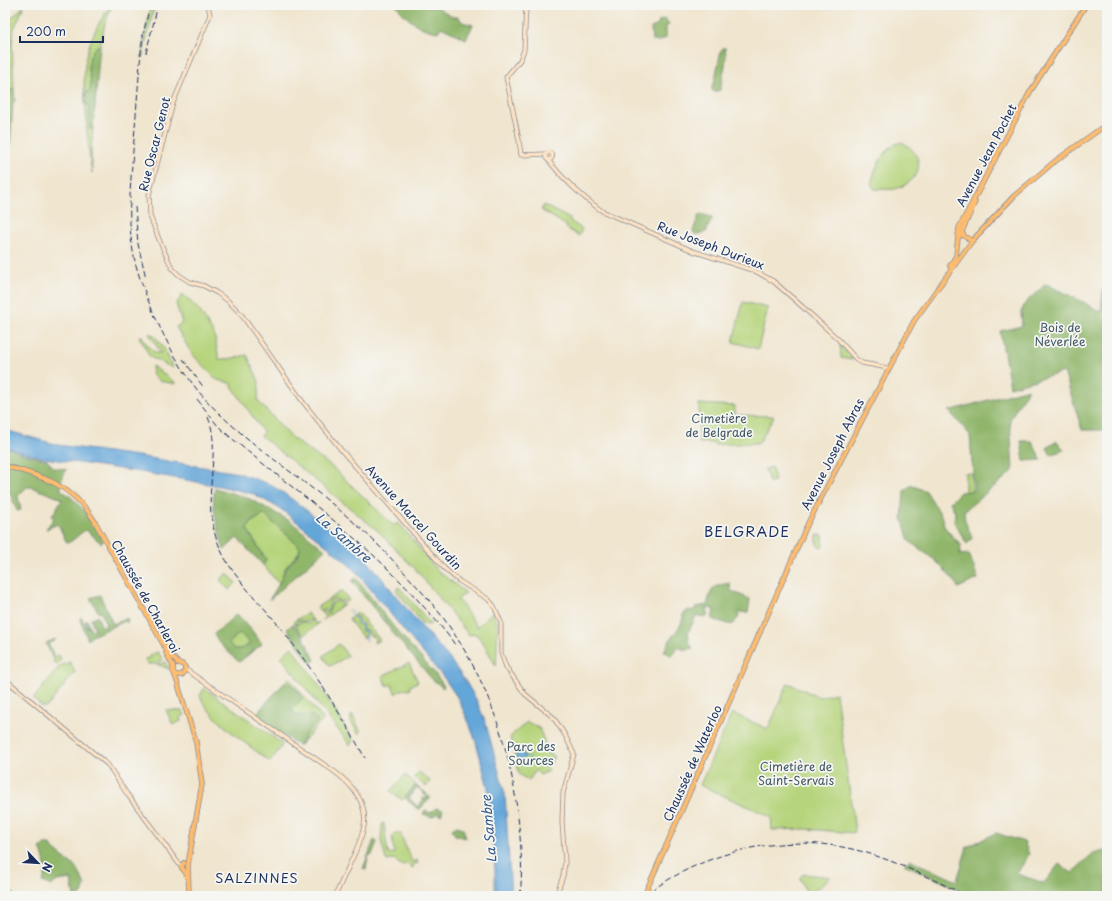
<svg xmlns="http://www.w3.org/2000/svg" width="1112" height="901" font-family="'Playpen Sans',sans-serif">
<rect width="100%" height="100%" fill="#f6f6f2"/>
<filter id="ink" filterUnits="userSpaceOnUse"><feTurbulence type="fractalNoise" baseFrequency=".025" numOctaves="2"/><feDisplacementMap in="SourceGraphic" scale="8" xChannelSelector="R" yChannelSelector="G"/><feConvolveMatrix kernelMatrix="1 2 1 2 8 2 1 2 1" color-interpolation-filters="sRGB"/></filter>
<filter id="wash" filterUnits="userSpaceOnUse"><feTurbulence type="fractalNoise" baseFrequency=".012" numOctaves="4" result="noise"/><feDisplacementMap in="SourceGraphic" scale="16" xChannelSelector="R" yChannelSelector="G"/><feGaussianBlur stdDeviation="0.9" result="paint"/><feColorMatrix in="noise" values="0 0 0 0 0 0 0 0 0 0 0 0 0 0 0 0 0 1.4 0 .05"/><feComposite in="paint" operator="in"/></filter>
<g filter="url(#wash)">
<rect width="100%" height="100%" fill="#f0e5ce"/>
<g fill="#b6d47b" stroke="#68826c">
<path d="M111 5H112L105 24 100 46H97L88 67 91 81 90 91 86 92 89 108 90 128 93 129 91 150 92 173C89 154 87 135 86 115 82 68 82 45 111 5Z"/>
<polygon points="151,5 155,5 142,58 145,34"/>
<polygon points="24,6 14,29 12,43 14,90 5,89 5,42 12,24 10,19"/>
<path d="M902 142C927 156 923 181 895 189 889 190 880 189 874 189L871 184C875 169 884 145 902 142Z"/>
<polygon points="544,205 570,219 570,221 582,229 579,236 566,228 567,226 541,210"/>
<polygon points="183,294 199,310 214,334 219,359 228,359 247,355 259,381 258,401 292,438 331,466 393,525 399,523 437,570 466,593 458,599 477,627 492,612 498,625 496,666 484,644 476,634 469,635 417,571 378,531 261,436 263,432 230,383 217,380 192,354 176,327 182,323 176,304"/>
<polygon points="743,302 768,308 758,349 733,342"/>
<path d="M150 333C162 340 168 356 173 368L150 357 139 336H142C146 343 151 354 161 353L149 334Z"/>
<polygon points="840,345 852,358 852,360 841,358"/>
<polygon points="152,366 176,383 175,384 160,381 153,376"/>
<polygon points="699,404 735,406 735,415 774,416 773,418 760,441 757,443 714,445 713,443 699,443"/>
<polygon points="772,467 775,481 769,482 765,469"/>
<polygon points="965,473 971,473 972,491 965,492"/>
<polygon points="264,514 300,547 299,552 285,568 279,584 263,565 266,559 247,529 252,522"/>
<polygon points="817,535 823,535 823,547 819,547 817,545"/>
<polygon points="227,573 236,583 229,590 220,580"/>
<polygon points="399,587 431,624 427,625 423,624 397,591 397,588"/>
<polygon points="342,591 349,600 346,602 334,599 330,602 328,612 324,609 321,612 317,607"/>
<polygon points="336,601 344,604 323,620 323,619 325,617 321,612 324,611 328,614 332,603"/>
<polygon points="358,612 380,640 374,643 375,639 374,637 369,635 368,630 363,629 363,624 358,621 357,616 353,616"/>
<polygon points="307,613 312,619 308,621 298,621 296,625 293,622"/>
<polygon points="352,616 353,617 356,618 357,624 361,625 362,631 367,632 364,639 349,620"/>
<polygon points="312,619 316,624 318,622 319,623 304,635 296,626 297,624 303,622 309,624"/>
<polygon points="240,633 251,644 240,649 235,649 229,643"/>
<polygon points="55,639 55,641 48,643 54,657 59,655 61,660 55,664 46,643"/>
<polygon points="339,644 348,656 330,666 323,656"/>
<path d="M292 647C314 678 335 707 353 741L350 745 281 657Z"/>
<polygon points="158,652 163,660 158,662 159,664 165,662 169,669 156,664 148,664 145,659 151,657 150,655"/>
<polygon points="70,662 75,672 47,707 45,706 44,708 33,699 60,666"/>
<path d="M409 663 418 682 410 686V690C404 689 400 689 396 694L391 684 387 686 382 676Z"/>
<polygon points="289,678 323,719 322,721 299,746 307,732 318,721 313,716 296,715 292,710 303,697 287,680"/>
<polygon points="788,683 819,697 836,693 855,831 854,833 807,829 772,830 771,817 700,785 732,713 768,729"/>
<path d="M204 688 283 744 270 762C249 745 211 721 200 696Z"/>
<polygon points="166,710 183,711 185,715 180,717 181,721 173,725"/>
<path d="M352 714 361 732 359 734C355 728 347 720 352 714Z"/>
<polygon points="527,722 539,728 550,755 552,754 554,758 551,759 552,763 546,765 548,771 540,775 535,770 529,781 520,775 519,773 510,737"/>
<polygon points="419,772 430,781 426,787 414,777"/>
<polygon points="405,775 416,784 402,800 390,791"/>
<polygon points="384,823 388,854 394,853 392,836 395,833 400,833 412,862 413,862 417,860 418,863 413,865 413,868 406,863 404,866 398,863 394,859 388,861 386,860 381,840 382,824"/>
<polygon points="805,874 831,877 808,896 800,878 802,875"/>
</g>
<g fill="#90b66b" stroke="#567264" fill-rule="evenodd">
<path d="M396 5H426L430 7 436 6 453 17H459L462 22 473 25 466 39 441 27 438 32C420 30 406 19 396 5Z"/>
<polygon points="665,19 669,24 666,27 666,38 659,41 652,41 651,28 658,25 659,21"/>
<polygon points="97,46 100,46 93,129 90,129 89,108 85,100 86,92 90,91 91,81 88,67 90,56 93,50"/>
<path d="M723 48H725C728 61 722 77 720 90L714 92 712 90V85L714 84 721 50Z"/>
<polygon points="5,89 14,90 15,101 13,102 10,145 5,151"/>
<polygon points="701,214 711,217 712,219 706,232 696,235 693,232 693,231 699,215"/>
<polygon points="1046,284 1083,302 1101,312 1103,290 1107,285 1107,430 1082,430 1064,372 1010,387 1000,331 1022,326 1021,312 1026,302"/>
<polygon points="1028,389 1010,419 1013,471 964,511 965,521 972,538 967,544 954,522 955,512 950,502 960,492 974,491 970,435 949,411"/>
<polygon points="1021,441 1032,441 1041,460 1024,461"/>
<polygon points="1057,441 1064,450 1051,455 1047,448"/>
<path d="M5 447 23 454 47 460 54 468 66 469 61 482V490C80 501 93 522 103 541L101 543 86 530C79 533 74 541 67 543L58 524 46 529 54 518 52 516 62 499 31 487H27L18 496 21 510 17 511 9 490 5 489Z"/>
<polygon points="911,485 926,491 943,518 944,526 953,537 956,539 956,542 958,541 961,545 960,555 969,554 978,579 958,588 957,584 936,561 909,541 902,518 904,491"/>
<path d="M215 488 250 499 290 521 325 550 269 600 279 584 286 568 299 553 300 547 264 514 252 522 247 529 266 560 263 565 237 538 224 550C219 530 210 509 215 488Z"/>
<polygon points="356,578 393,626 437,676 444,686 443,688 432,679 397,638 352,581"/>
<path d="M730 583 731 591 750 599 748 613 738 612 739 617 732 625 712 619 714 610 708 607 707 617 696 616 688 633 689 637 688 641 693 648 685 650 678 647 672 656 664 651C667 646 669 641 672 637 677 630 683 624 683 614L689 610 693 611 696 607 707 605C712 587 712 586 730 583Z"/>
<polygon points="100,595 113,624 127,618 128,619 127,623 125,621 92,636 88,640 80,620 81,617 87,629 88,628 85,621 87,620 91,630 95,630 91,619 97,616 102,627 106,625 101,612 99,613 90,598"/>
<path d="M237 614 250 628 262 644 239 662 220 644 214 634ZM240 633 250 644 240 649H235L229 643Z"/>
<polygon points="293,624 303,636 315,660 311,664 287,629"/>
<polygon points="287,680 303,697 292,710 296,715 313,716 318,722 307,732 299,746 255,715"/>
<polygon points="415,786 417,786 427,794 425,796 423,795 424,793 417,787 409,798 418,807 424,800 422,798 427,799 427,795 431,798 419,810 405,798"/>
<polygon points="436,808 443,810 441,815 437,813 432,817 423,814 425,810 431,813"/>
<polygon points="457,826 463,828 466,838 455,835 452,829"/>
<polygon points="996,833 1024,842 1029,854 1017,874 1044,883 1059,864 1072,873 1091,855 1107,850 1107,896 973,896 904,864 910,860 957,881 967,847"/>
<polygon points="374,840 377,842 372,855 368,856 366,870 363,869"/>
<path d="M44 845H51L53 849 77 868 85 885 82 894 80 896H74L71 879 57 881 51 886 42 882C49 874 44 857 40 848Z"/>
<polygon points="6,883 15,896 5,896 5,885"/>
</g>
<g fill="#64a6d8" stroke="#406a9b">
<polygon points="5,430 58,445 138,456 239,473 269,484 285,494 354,546 372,566 415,619 449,658 466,682 477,701 486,724 505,794 511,896 495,896 495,872 488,788 476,742 467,718 457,697 444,678 406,633 358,574 344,560 282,510 254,494 220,486 140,472 45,458 21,452 5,446"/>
<path d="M517 747 520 748 525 756C524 759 522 761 518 761L515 749Z"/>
</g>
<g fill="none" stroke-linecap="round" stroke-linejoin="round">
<g stroke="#64a6d8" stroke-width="1">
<polyline points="348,610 351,611 351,615"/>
<polyline points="353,617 356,618 357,623 362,625 362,630 367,631 366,641"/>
<polyline points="525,756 530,758 534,765"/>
</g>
</g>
</g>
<g filter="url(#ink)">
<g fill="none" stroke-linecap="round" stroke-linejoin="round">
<defs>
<g id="secondary">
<polyline points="208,5 210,15 173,103 149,195 150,216 160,242 172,268 179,275 190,282 204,286 217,293 227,300 241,314 303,402 342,451 444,568 459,581 488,599 494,606 501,622 501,653 506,667 525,694 553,717 565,735 574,754 563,793 562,822 565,862 563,876 556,896"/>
<polyline points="526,5 524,50 520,60 506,77 519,140 521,155 546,154"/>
<circle cx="549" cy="156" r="3.5"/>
<path d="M548 160C563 179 582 197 602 211L693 251 755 271 773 281 796 301 838 339 856 359 862 363 883 367 888 369"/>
<path d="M185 669 335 772C355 787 371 808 362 834 360 842 356 850 353 857 347 870 341 883 335 896"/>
<polyline points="5,679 108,765 127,794 182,868"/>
</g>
<g id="primary">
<polyline points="961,231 964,236 972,241"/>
<polyline points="960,236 975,202"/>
<polyline points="950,266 956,256 959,228 971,205 1030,92 1086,5"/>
<path d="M5 466C43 476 72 485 94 520L167 651 178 663"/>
<polyline points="166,653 173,666"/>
<polyline points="173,666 173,671 175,675 196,742 202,784 188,865 189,896"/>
<polyline points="175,675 182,675 185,671 185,667 182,664 177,663"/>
<polyline points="184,863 181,867 186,873 187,877"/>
<polyline points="644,896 808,523 914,321 972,241 1014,196 1054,162 1107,124"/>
</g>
</defs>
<use href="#secondary" stroke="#868a96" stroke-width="5"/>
<use href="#primary" stroke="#868a96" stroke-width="5.5"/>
<use href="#secondary" stroke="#fee4c5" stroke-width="3.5"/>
<use href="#primary" stroke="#fdbc6f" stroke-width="4"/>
<g stroke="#1b2f5e" stroke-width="1" stroke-dasharray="6 3" stroke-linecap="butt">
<path d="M150 5 143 35 141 52C138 85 136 118 133 151 130 191 126 230 137 269 149 308 173 360 199 392 242 442 301 476 350 519 369 535 386 553 403 571 421 591 439 610 453 632 490 687 511 752 518 817 521 843 523 870 520 896"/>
<polyline points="146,53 158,5"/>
<polyline points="135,207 138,244 146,278"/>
<polyline points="183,359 204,388"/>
<path d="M197 399 218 426 229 436C295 491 367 541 423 606 435 619 446 632 456 646"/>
<path d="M208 417C217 439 212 463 211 486 209 505 211 525 218 543 230 576 258 599 279 626 297 649 315 674 331 700 343 719 354 738 365 758"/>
<path d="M644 896C712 845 802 828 882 858 911 868 939 883 968 896"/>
</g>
</g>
</g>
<g text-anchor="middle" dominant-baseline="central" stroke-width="3.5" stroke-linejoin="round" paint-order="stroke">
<g font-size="12" fill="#1b2f5e" stroke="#f6f6f2">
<text transform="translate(154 144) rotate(-76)">Rue Oscar Genot</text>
<text transform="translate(986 155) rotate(-62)">Avenue Jean Pochet</text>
<text transform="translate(711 245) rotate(21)">Rue Joseph Durieux</text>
<text transform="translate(832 454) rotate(-63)">Avenue Joseph Abras</text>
<text transform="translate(414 517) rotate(48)">Avenue Marcel Gourdin</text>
<text transform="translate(146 596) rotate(61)">Chaussée de Charleroi</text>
<text transform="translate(692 763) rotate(-66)">Chaussée de Waterloo</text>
</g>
<g font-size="12" fill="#425865" stroke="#f6f6f2">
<text x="1060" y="327">Bois de<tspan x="1060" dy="14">Néverlée</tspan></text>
<text x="719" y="418">Cimetière<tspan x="719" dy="14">de Belgrade</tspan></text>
<text x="531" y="746">Parc des<tspan x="531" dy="14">Sources</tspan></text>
<text x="796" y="766">Cimetière de<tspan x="796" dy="14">Saint-Servais</tspan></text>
</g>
<g font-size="13" font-style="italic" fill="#355989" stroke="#f6f6f2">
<text transform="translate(344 537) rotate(41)">La Sambre</text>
<text transform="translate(488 829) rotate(-95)">La Sambre</text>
</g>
<g font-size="13" letter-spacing="1" fill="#1b2f5e" stroke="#f6f6f2">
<text x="257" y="877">SALZINNES</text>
</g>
<g font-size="14" letter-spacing="1" fill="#1b2f5e" stroke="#f6f6f2">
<text x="747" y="531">BELGRADE</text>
</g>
</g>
<rect width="1112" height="901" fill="none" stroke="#f6f6f2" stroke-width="20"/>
<g transform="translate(38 863) rotate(115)" stroke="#f6f6f2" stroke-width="3" paint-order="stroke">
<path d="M0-3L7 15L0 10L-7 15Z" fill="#1b2f5e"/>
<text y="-6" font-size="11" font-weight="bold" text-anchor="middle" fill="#1b2f5e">N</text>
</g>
<path d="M20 36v6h83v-6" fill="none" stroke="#1b2f5e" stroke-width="2"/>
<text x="26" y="36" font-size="12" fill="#1b2f5e" stroke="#f6f6f2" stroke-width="3" paint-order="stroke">200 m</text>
</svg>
